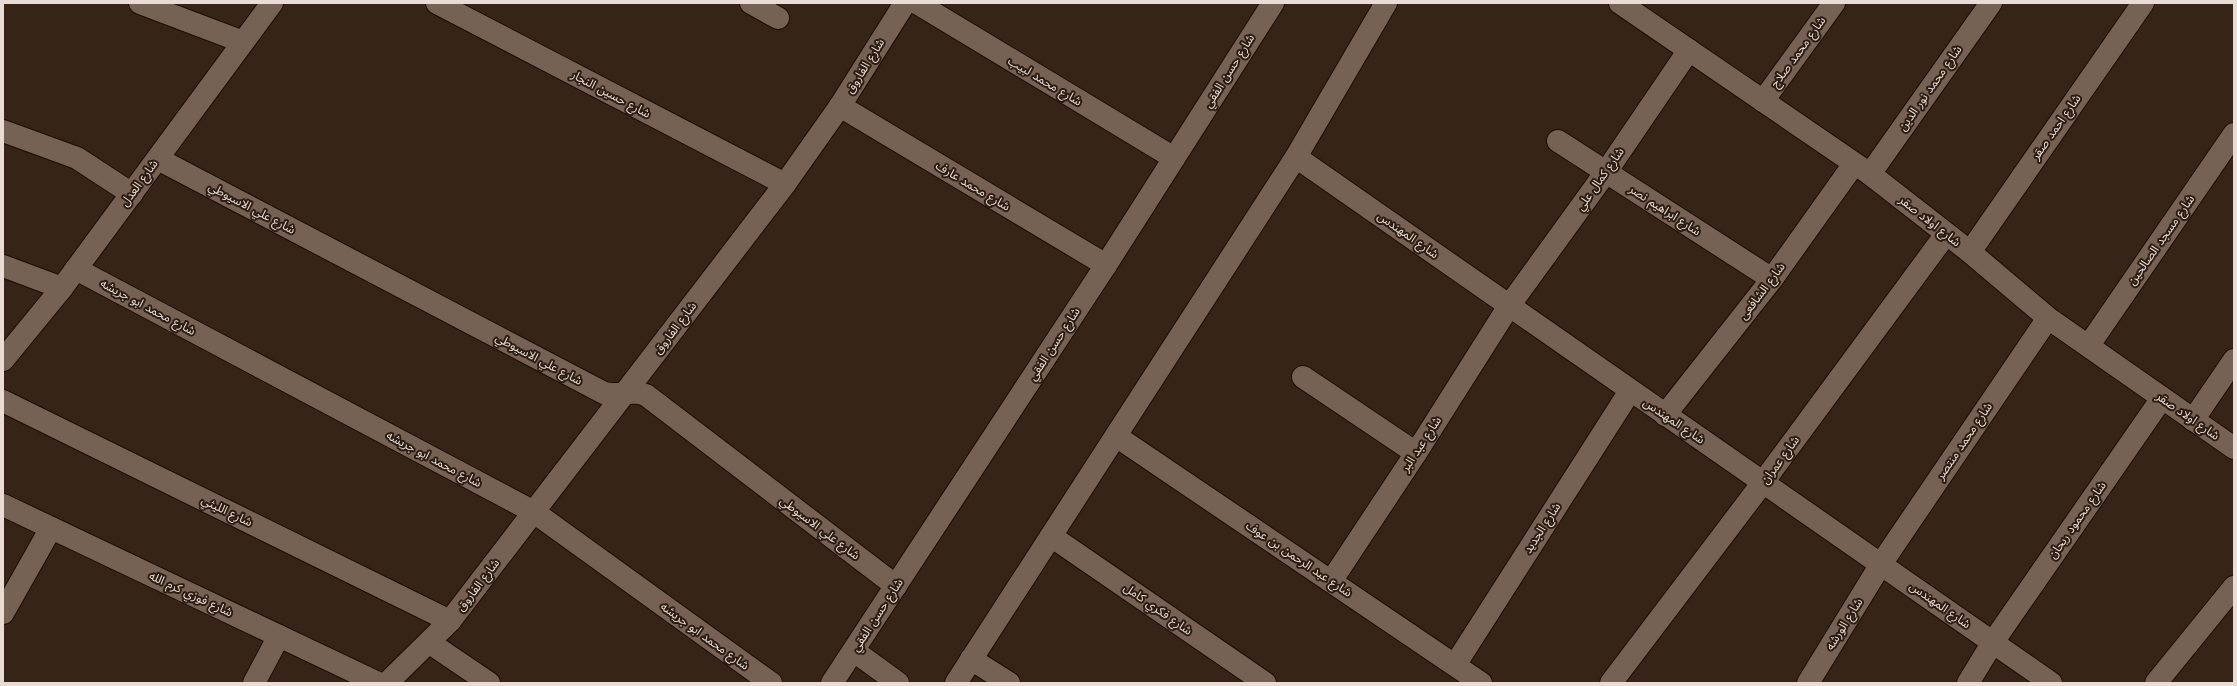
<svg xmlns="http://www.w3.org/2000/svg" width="2237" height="686" font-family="'Work Sans','Noto Sans Arabic',sans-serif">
<rect width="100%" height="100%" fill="#362419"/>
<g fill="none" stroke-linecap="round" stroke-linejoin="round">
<defs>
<g id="minor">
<polyline points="140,3 243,42"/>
<polyline points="437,3 785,184"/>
<polyline points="751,3 778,18"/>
<polyline points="917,3 1174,158"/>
<polyline points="1620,3 1870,174 1970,252 2048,318 2234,448"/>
<polyline points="1763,101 1834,3"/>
<polyline points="840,106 1106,265"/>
<polyline points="3,131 77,158 132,194"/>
<polyline points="1558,141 1772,279"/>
<polyline points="1296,157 2051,683"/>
<path d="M158 159 604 393C619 397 632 389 646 395L896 586"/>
<polyline points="1870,174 1991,3"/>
<polyline points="1970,252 2143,3"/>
<polyline points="3,266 62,288"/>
<polyline points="76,269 534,512 771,683"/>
<polyline points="2089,345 2234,134"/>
<polyline points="3,360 62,288 272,3"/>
<polyline points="1303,377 1416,453"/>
<polyline points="3,401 450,621"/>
<polyline points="1665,415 1772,279 1854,164"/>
<polyline points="2193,420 2234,360"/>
<polyline points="1116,436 1481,683"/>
<polyline points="3,505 378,683"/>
<polyline points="1051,536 1265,683"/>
<polyline points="1332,580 1416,453 1509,306 1606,172 1689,50"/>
<polyline points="3,613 51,528"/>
<polyline points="430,643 489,683"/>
<polyline points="854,651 898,683"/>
<polyline points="971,659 1009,683"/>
<polyline points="1455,665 1630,391"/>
<polyline points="254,683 279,636"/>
<polyline points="387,683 450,621 785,184 840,106 905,3"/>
<polyline points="832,683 1106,265 1273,3"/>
<polyline points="956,683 1296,157 1386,3"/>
<polyline points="1611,683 1764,481 1946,234"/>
<polyline points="1808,683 1881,564 2048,318"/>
<polyline points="1968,683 1993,642 2162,398"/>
<polyline points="2156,683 2234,587"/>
</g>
</defs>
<use href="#minor" stroke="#1d0d04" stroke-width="24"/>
<use href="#minor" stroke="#766255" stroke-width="22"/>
</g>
<g text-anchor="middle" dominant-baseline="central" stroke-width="4" stroke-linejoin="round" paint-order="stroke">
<g font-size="12" fill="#e8dcd5" stroke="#2b1b10">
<text transform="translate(1798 52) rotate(-54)">شارع محمد صلاح</text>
<text transform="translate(865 66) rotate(-58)">شارع الفاروق</text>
<text transform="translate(1229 71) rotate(-58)">شارع حسن الفقي</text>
<text transform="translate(1045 81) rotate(31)">شارع محمد لبيب</text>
<text transform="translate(1930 88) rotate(-55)">شارع محمد نور الدين</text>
<text transform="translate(611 94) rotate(28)">شارع حسين النجار</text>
<text transform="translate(2056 127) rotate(-55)">شارع احمد صقر</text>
<text transform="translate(1600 179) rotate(-55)">شارع كمال علي</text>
<text transform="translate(139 183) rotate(-54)">شارع العدل</text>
<text transform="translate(973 186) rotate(31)">شارع محمد عارف</text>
<text transform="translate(252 208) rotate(28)">شارع علي الاسيوطي</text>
<text transform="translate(1665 210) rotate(33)">شارع ابراهيم نصر</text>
<text transform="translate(1930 221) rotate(38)">شارع اولاد صقر</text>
<text transform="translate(1408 235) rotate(35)">شارع المهندس</text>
<text transform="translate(2161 240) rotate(-55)">شارع مسجد الصالحين</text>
<text transform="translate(1762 291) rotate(-53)">شارع الشافعى</text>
<text transform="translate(148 307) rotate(28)">شارع محمد ابو جريشه</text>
<text transform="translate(675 328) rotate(-53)">شارع الفاروق</text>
<text transform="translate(1054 344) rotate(-57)">شارع حسن الفقي</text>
<text transform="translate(539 359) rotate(28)">شارع علي الاسيوطي</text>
<text transform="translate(2188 416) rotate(35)">شارع اولاد صقر</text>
<text transform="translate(1674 421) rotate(34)">شارع المهندس</text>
<text transform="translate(1964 441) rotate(-56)">شارع محمد منتصر</text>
<text transform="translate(1421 444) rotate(-57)">شارع عبد البر</text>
<text transform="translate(434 459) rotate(28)">شارع محمد ابو جريشه</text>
<text transform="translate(1780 460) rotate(-54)">شارع عمران</text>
<text transform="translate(227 511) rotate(26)">شارع الليثي</text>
<text transform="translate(2077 520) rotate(-55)">شارع محمود ريحان</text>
<text transform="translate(820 528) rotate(37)">شارع علي الاسيوطي</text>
<text transform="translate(1542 528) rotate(-57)">شارع الجديد</text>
<text transform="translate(1299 559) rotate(34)">شارع عبد الرحمن بن عوف</text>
<text transform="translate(478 585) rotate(-53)">شارع الفاروق</text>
<text transform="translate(191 594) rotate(25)">شارع فوزي كرم الله</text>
<text transform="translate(1940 605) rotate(35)">شارع المهندس</text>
<text transform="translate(1158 609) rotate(35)">شارع فكري كامل</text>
<text transform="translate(877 615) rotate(-57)">شارع حسن الفقي</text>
<text transform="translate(1844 624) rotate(-58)">شارع الورشه</text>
<text transform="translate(705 636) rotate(36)">شارع محمد ابو جريشه</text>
</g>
</g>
<rect width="2237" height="686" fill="none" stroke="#e8dcd5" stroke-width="8"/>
</svg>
